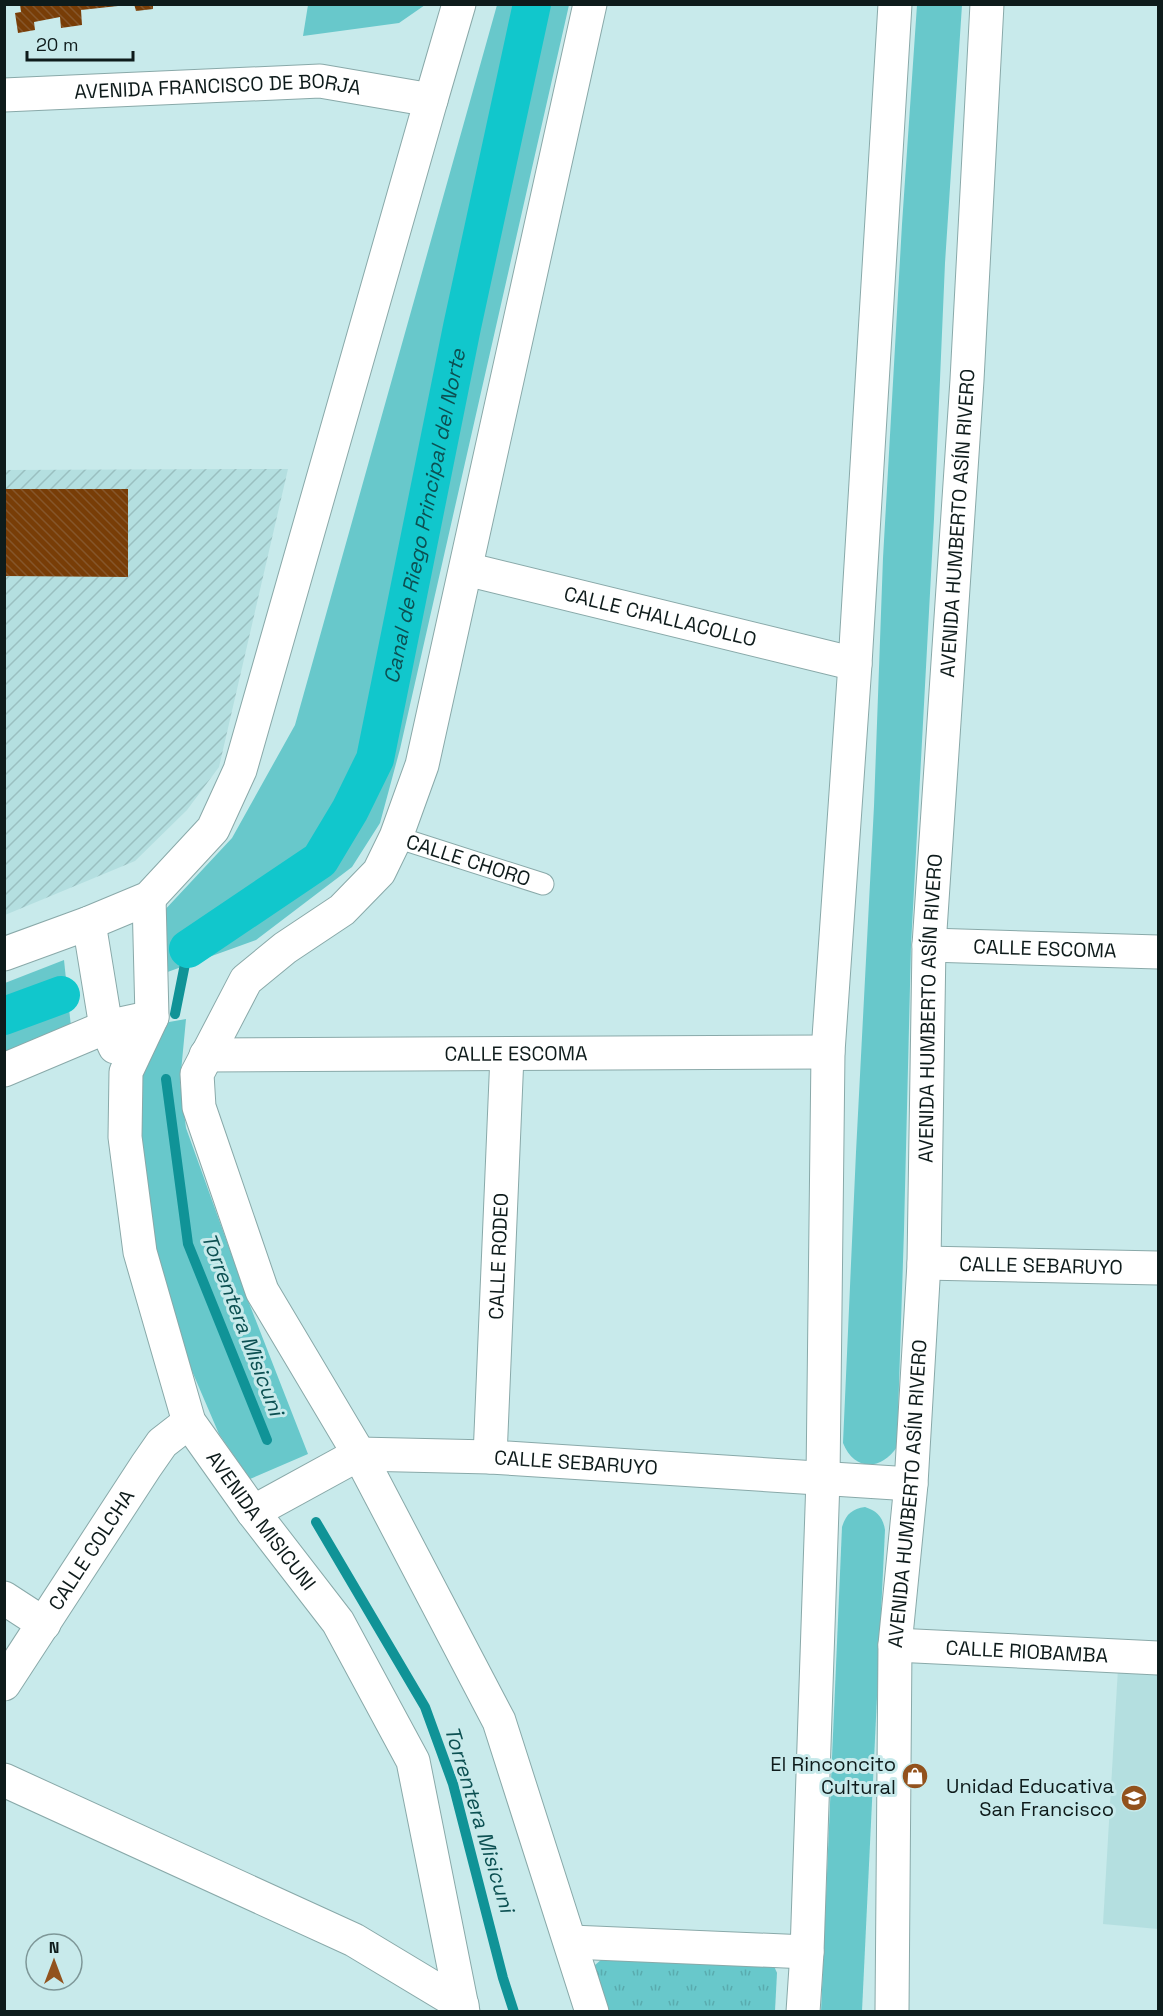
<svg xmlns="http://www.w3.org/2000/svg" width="1163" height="2016" font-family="'Space Grotesk',sans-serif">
<defs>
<pattern id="industrial-furrows" width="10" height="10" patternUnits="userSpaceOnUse" patternTransform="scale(1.5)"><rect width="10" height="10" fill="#b4dfe0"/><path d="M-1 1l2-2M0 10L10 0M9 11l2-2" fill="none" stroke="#9abfc0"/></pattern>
<pattern id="park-tufts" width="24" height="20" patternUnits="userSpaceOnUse" patternTransform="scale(1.5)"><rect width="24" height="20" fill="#68c8cb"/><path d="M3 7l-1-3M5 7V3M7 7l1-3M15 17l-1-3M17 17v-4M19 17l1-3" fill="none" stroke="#59abae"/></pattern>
<pattern id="building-back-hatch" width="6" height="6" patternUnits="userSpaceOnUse" patternTransform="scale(1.5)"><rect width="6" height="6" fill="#783d07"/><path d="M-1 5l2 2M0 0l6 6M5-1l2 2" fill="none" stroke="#85562b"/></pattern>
</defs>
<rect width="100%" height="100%" fill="#c8eaeb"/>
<polygon fill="#b4dfe0" points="1118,1668 1158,1672 1158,1929 1103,1924"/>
<polygon fill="url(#industrial-furrows)" points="288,469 219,767 187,810 135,861 5,915 5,470"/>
<g fill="#68c8cb">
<polygon points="308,5 308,4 425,5 399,23 303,36"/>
<polygon points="497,5 569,5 400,749 380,823 352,867 256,940 162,974 161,914 232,838 295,725"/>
<path d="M917 5H962L945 263 934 519 911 945 904 1230 897 1447C881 1471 854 1471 843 1443L856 1152 874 806 883 558 902 224Z"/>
<polygon points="64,960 71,1027 5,1055 5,983"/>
<polygon points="186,1019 180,1082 186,1128 249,1303 308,1454 250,1479 219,1434 189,1364 157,1272 146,1204 139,1092 152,1025"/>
<path d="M865 1507C877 1511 883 1517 885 1530L862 2011 821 2012 842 1527C846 1514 852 1509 865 1507Z"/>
</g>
<polygon fill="url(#park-tufts)" points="602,1959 774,1966 777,1973 775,2011 605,2011 592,1975 595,1965"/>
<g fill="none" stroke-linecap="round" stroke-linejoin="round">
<g stroke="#109397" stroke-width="10">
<polyline points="175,1014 188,949"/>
<polyline points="166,1079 188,1244 267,1440"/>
<polyline points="316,1522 425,1707 453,1784 503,1978 514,2012"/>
</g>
<g stroke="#11c7cc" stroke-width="38">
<path id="s1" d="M188 949 320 860 350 810 375 759 462 327 532 4"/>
<polyline points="4,1016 61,995"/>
</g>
</g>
<g fill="url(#building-back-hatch)">
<polygon points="20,4 118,4 118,6 81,10 82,25 61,28 60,17 34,22 35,30 18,33 15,13 21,12"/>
<polygon points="134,4 153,4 153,9 136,11"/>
<polygon points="4,489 128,489 128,577 4,576"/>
</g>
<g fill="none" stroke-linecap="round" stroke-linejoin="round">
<defs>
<g id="lane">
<path id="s2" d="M396 837 543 884"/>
</g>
<g id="street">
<polyline points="590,4 422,765 396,837 379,872 342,910 285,948 246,980 197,1074 199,1107 262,1291 359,1454 499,1721 592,2012"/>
<polyline points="431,100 459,4"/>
<path id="s3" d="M466 569 855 664"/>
<path id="s4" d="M929 945 1158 952"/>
<path id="s5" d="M206 1055 828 1052"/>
<path id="s6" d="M924 1263 1158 1268"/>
<path id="s7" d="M490 1457 507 1055"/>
<path id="s8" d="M253 1512 359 1454 490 1457 911 1484"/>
<polyline points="4,1598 44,1624"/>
<path id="s9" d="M895 1645 1158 1658"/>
<path id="s10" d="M4 1684 146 1466 162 1443 189 1422"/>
<polyline points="4,1780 354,1940 462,2005"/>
<polyline points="571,1942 807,1952"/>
</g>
<g id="secondary">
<path id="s11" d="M4 95 320 81 431 100 240 770 213 829 149 898 89 923 4 954"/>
<path id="s12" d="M149 898 152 1017 126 1072 125 1137 140 1252 189 1422 253 1512 338 1622 413 1761 463 2012"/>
<polyline points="89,923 106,1027 115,1047"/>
<polyline points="4,1070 106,1027 152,1017"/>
<polyline points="803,2012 807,1952 823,1479 828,1052 855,664 895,4"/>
<path id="s13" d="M892 2012 895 1645 911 1484 924 1263 929 945 967 380 987 4"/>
</g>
</defs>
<use href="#lane" stroke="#89a9a9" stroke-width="23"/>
<use href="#street" stroke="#89a9a9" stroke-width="35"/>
<use href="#secondary" stroke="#89a9a9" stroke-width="35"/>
<use href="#lane" stroke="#fff" stroke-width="21"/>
<use href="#street" stroke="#fff" stroke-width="33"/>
<use href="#secondary" stroke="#fff" stroke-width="33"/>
</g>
<defs>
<symbol id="shop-disc" viewBox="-11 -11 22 22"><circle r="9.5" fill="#92521d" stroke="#c8eaeb"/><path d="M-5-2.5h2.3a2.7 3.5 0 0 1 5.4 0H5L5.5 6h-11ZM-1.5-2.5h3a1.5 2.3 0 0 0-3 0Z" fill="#fff"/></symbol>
<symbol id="school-disc" viewBox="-11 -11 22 22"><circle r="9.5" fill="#92521d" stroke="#c8eaeb"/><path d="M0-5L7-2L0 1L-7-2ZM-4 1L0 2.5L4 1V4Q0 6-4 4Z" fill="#fff"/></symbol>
</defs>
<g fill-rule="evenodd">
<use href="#shop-disc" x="900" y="1761" width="30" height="30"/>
<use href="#school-disc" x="1119" y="1783" width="30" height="30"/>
</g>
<g text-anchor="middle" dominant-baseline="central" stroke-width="6" stroke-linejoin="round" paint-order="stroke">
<g font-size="20" fill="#0e1b1b" stroke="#c8eaeb">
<text stroke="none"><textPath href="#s11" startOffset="214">AVENIDA FRANCISCO DE BORJA</textPath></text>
<text stroke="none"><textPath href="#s13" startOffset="1491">AVENIDA HUMBERTO ASÍN RIVERO</textPath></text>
<text stroke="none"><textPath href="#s3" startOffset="200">CALLE CHALLACOLLO</textPath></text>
<text stroke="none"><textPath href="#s2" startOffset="76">CALLE CHORO</textPath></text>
<text stroke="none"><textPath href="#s4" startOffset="116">CALLE ESCOMA</textPath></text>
<text stroke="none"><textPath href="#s13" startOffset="1005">AVENIDA HUMBERTO ASÍN RIVERO</textPath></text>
<text stroke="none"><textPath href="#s5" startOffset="310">CALLE ESCOMA</textPath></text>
<text stroke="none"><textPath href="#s7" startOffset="201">CALLE RODEO</textPath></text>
<text stroke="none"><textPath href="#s6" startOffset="117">CALLE SEBARUYO</textPath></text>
<text stroke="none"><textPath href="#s8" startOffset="338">CALLE SEBARUYO</textPath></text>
<text stroke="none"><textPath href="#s13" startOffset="519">AVENIDA HUMBERTO ASÍN RIVERO</textPath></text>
<text stroke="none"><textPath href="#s12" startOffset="660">AVENIDA MISICUNI</textPath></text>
<text stroke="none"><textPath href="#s10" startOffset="160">CALLE COLCHA</textPath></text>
<text stroke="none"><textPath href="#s9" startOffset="132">CALLE RIOBAMBA</textPath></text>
</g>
<g font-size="20" fill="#0e1b1b" stroke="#c8eaeb" text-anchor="end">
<text x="896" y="1764">El Rinconcito<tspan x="896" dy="23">Cultural</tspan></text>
<text x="1114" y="1786">Unidad Educativa<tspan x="1114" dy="23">San Francisco</tspan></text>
</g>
<g font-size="21" font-style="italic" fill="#0c5052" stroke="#c8eaeb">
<text stroke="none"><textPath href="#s1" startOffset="522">Canal de Riego Principal del Norte</textPath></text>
<text transform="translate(243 1324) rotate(69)">Torrentera Misicuni</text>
<text transform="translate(480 1819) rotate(73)">Torrentera Misicuni</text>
</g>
</g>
<rect width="1163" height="2016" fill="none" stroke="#0e1b1b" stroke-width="12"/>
<g transform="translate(54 1962)"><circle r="28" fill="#c8eaeb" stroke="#7e9798" stroke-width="1.5"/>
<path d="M0-4.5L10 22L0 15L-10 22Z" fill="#92521d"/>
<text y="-9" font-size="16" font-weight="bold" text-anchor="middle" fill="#0e1b1b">N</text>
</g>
<path d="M27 51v9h106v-9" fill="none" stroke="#0e1b1b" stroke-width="3"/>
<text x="36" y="51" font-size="18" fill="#0e1b1b" stroke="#c8eaeb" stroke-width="4.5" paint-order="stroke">20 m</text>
</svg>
